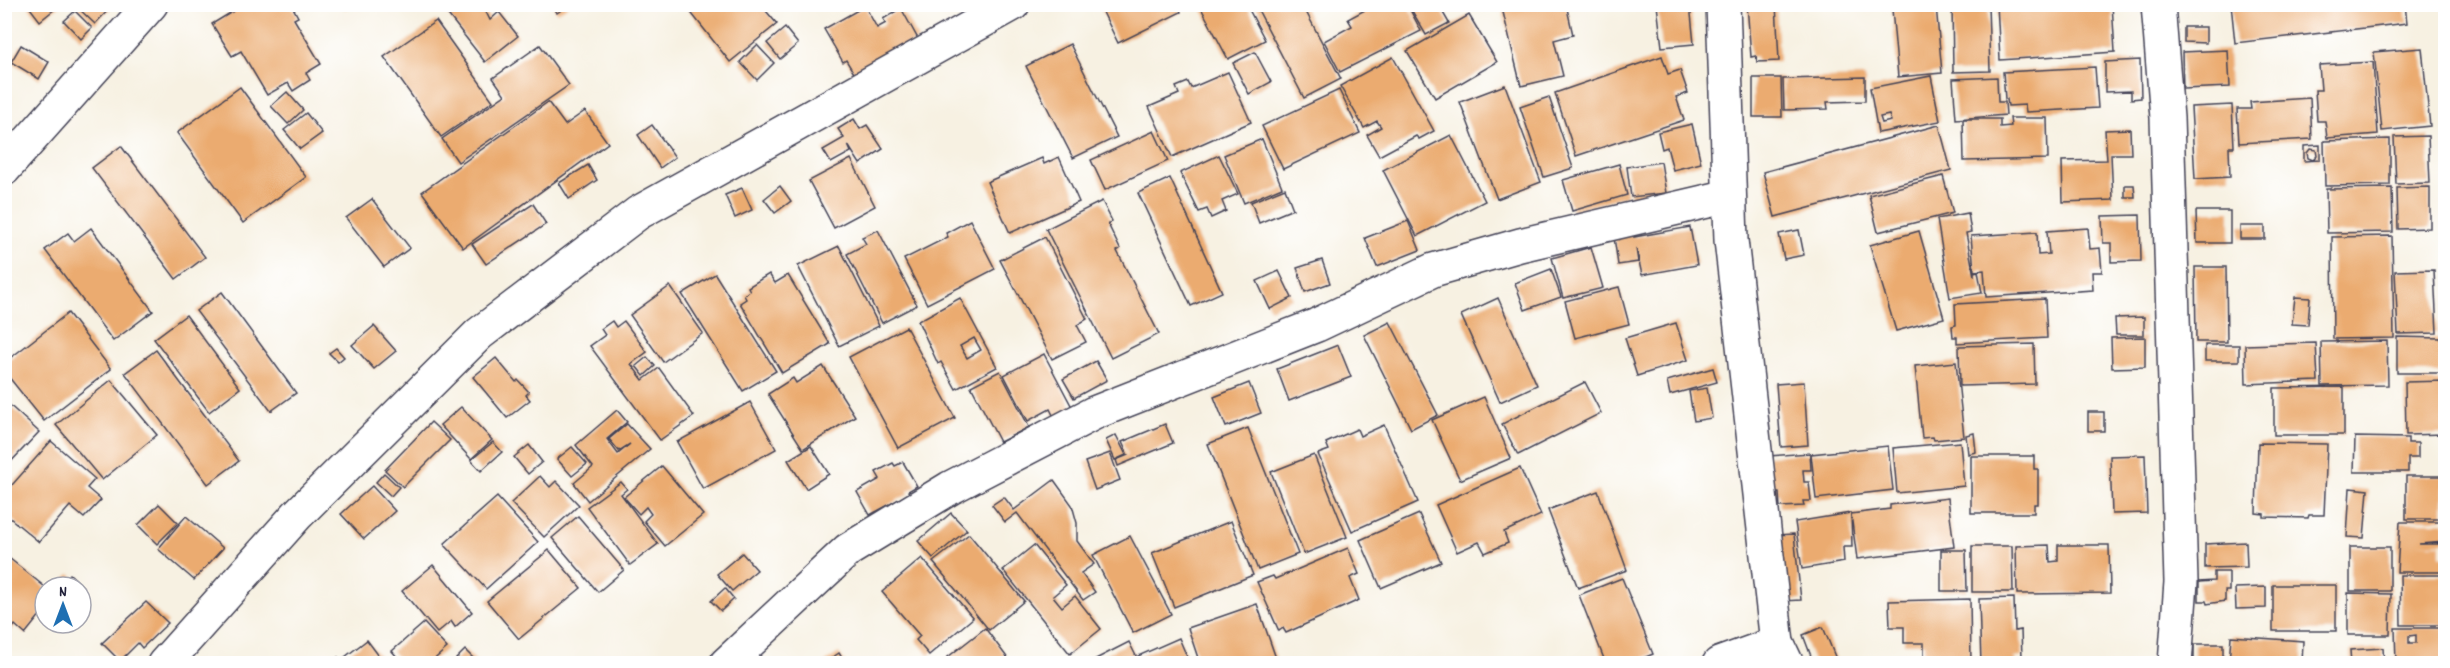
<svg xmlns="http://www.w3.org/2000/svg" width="2450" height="668" font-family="Dekko,sans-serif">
<rect width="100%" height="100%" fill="#fff"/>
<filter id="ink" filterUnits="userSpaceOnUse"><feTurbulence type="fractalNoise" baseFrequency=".0167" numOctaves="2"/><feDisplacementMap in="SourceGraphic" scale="12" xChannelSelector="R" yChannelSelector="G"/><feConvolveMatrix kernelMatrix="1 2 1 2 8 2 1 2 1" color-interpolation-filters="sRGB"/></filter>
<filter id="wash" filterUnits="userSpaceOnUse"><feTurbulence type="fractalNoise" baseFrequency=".008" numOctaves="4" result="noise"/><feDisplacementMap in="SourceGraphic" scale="24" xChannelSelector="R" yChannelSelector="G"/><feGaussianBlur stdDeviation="1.35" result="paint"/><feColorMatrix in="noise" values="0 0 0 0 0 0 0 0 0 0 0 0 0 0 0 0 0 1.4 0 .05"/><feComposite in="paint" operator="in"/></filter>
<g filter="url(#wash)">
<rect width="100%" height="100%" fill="#f7f1e2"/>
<g id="blocks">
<g fill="#ebab6f" fill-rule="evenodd">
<polygon points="27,4 61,4 40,21"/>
<polygon points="74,4 114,4 95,24"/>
<polygon points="245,4 291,4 298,17 294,19 321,64 306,73 310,80 293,91 288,83 267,95 241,51 232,56 212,24"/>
<polygon points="342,4 356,4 356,5 344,9"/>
<polygon points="456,4 482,4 490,20 499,12 518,36 485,62 446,12"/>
<polygon points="552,4 570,4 557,13"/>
<polygon points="1099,4 1177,4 1181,12 1118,43"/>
<polygon points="1199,4 1246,4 1265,40 1228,59"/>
<polygon points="1255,4 1302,4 1341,79 1304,98"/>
<polygon points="1376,4 1407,4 1421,31 1340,72 1324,41 1352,26 1348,19"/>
<polygon points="1412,4 1438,4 1449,23 1426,35 1412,11 1415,9"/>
<polygon points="1501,4 1566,4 1573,35 1554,40 1563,76 1521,86"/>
<polygon points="1690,4 1694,44 1662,47 1657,5"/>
<polygon points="1747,4 1776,4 1779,61 1757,62 1756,56 1751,57"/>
<polygon points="1952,4 1988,4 1990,71 1953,72"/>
<polygon points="1997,4 2112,4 2115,52 2000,60"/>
<polygon points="2231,4 2405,4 2407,23 2235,43"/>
<polygon points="685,5 761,5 777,24 730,62"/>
<polygon points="1936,5 1942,73 1898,77 1892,9"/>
<polygon points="865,6 877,28 886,23 883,19 901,8 918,39 855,75 846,60 843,62 824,29"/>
<polygon points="75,11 92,28 81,39 64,21"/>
<polygon points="1469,15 1497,62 1435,98 1407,51"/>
<polygon points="436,21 493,101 441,137 384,57"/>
<polygon points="2184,27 2206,27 2206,43 2184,42"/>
<polygon points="785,28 798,44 780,59 767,43"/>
<polygon points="1070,44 1117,137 1073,158 1026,66"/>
<polygon points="21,45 49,62 39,79 11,62"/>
<polygon points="540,45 569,85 458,162 442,139 505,95 493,78"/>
<polygon points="757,45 774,63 757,80 740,62"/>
<polygon points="2422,48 2430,126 2382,131 2374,52"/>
<polygon points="2228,50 2230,87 2183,89 2182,52"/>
<polygon points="1255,52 1271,82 1249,94 1233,63"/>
<polygon points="1662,56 1668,74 1680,70 1688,93 1676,97 1684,120 1576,156 1555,93"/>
<polygon points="1393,57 1434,131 1419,139 1416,136 1379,156 1367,135 1381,127 1377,121 1364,128 1340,86"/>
<polygon points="2140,60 2141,98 2131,99 2131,91 2105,92 2105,62"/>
<polygon points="2373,62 2378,134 2327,138 2325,121 2317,121 2315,90 2321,90 2319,65"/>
<polygon points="2095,67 2098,108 2026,112 2025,105 2008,106 2007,99 2005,99 2003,72"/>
<polygon points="1228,72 1251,122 1172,157 1149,107 1179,94 1176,87 1188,82 1191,88"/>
<path d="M1931 76 1940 121 1878 133 1870 88ZM1889 115 1891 121 1882 123 1880 117Z"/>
<polygon points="1865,77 1865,101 1827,102 1828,109 1784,110 1783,79"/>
<polygon points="1997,77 1998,102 2005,102 2006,115 1956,119 1953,79"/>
<polygon points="1753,78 1781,78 1782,117 1753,117"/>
<polygon points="1505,85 1541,182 1497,199 1460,102"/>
<polygon points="240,87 306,177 243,223 177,133"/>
<polygon points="1339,90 1360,133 1283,169 1262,126"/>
<polygon points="287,92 303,110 288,124 271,106"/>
<polygon points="1549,97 1573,168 1544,177 1520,107"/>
<polygon points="2310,98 2312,139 2239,143 2237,109 2251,109 2250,102"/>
<polygon points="548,102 565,125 585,111 608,143 463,248 422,192"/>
<polygon points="2232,105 2234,147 2229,147 2230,177 2195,179 2191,107"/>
<polygon points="306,113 322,133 300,149 284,130"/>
<polygon points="2010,118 2047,118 2048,159 1964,161 1963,119 2000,119 2000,127 2011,126"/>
<polygon points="854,119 860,129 867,125 883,149 860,164 848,145 851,152 831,163 823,150 844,138 838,129"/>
<polygon points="1692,124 1701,163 1673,170 1667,147 1662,149 1658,132"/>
<polygon points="652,125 675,157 660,168 638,135"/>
<polygon points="1939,125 1951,170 1775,217 1763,172"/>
<polygon points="2130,129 2131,154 2111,154 2113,200 2063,202 2062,161 2107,160 2105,130"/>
<polygon points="1154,131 1168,161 1105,190 1091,160"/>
<polygon points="1451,135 1485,201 1417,236 1383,170"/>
<polygon points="2428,136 2430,183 2396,184 2394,137"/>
<polygon points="1262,139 1282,187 1244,203 1224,155"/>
<polygon points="2390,139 2390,185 2325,186 2324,141"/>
<path d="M2320 145V160L2304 161V146ZM2310 149 2316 150 2317 156 2313 160 2308 158 2307 153Z"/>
<polygon points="121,146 205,257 176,279 92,168"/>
<polygon points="1219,155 1238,194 1222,201 1226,211 1211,218 1207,209 1199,212 1180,173"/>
<polygon points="1059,157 1079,202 1010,233 987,182 1042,158 1044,164"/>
<polygon points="851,159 875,206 834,228 809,181"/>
<polygon points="1661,162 1666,193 1631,197 1627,167"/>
<polygon points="1619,164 1627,195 1572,211 1563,180"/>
<polygon points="588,165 597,180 569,199 559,183"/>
<polygon points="1943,176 1953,213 1878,232 1869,195"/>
<polygon points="1170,178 1222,292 1191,306 1138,193"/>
<polygon points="2125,185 2134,185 2135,197 2125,197"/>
<polygon points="780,186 791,201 775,213 764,199"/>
<polygon points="2430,187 2430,228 2398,229 2397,188"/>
<polygon points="742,188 752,210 735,218 725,195"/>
<polygon points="1285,188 1293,209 1259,223 1251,202"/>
<polygon points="2392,188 2393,232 2327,233 2326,189"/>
<polygon points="372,199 410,248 384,267 346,218"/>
<polygon points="1102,201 1112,221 1108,224 1120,249 1117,251 1159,334 1111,358 1046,229"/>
<polygon points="533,204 546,224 486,264 472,244"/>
<polygon points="2196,211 2230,211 2230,243 2197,243"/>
<polygon points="1968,213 1971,232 1966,233 1974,276 1974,272 1978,271 1982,293 1950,298 1937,219"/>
<polygon points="2140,215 2141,261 2111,262 2111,243 2103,243 2102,216"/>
<polygon points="970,220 995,269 927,304 904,259 948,237 946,233"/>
<polygon points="1408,221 1420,250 1377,267 1365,238"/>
<rect x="2240" y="226" width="25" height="13"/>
<polygon points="1690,227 1697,265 1642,275 1636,248 1638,262 1618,265 1614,237 1634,234 1634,237"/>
<polygon points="91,228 153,311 113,341 45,250 68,233 74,241"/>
<polygon points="2088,228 2090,249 2100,248 2102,272 2092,272 2093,290 1986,297 1984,270 1974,271 1971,236 2037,232 2038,255 2049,254 2047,231"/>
<polygon points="878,230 917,305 882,323 847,254 866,244 862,237"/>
<polygon points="1799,230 1804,255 1784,259 1779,234"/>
<polygon points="1919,231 1944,318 1896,331 1870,245"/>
<polygon points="2392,236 2394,338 2333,339 2332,237"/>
<polygon points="1045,237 1087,319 1077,325 1086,342 1052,359 1000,260"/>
<polygon points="839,246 879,326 839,346 798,266"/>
<polygon points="1591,247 1603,288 1563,298 1552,258"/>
<polygon points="1322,260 1330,283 1305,292 1297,268"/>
<polygon points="2195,267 2226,267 2227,342 2196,342"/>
<polygon points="1551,269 1561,297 1525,310 1515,283"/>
<polygon points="2434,270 2437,333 2398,334 2395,271"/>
<polygon points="1279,271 1292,298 1270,309 1257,281"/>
<polygon points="715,274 776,371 743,391 682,294"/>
<polygon points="769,274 775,283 788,275 830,344 782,373 740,303 746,299 744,295 750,291 748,287"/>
<polygon points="670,286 703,333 663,362 630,315"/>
<polygon points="1619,287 1629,324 1575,338 1565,301"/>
<polygon points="222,292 296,393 271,411 196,311"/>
<polygon points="2295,297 2310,298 2308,325 2292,324"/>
<path d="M960 298 997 367 956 389 941 362 938 364 918 321ZM974 338 981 350 967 358 960 346Z"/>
<polygon points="1498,298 1537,385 1500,402 1461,315"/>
<polygon points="2045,299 2047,338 1957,343 1957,337 1953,337 1952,326 1956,325 1955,304"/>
<polygon points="68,313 111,369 44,421 4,371 4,363"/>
<polygon points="186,315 240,388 209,412 154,339"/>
<polygon points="2144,317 2144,335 2116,335 2115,318"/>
<polygon points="612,321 616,327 624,321 647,352 631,364 643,380 659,368 694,416 660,440 590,346 605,335 601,329"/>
<polygon points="1390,322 1438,415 1411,429 1364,335"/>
<polygon points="1676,323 1688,360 1637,376 1625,338"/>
<polygon points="374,326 396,351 374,369 352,345"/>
<polygon points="906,327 955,418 898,448 849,357"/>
<polygon points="2145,337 2145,367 2112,368 2111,338"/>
<polygon points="2397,337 2441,338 2440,373 2397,373"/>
<polygon points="2387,341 2388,385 2322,386 2321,342"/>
<polygon points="2316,343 2318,381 2246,384 2245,345"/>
<polygon points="2034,344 2035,384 1960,386 1959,346"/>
<polygon points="1338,345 1351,377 1289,401 1277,369"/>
<rect x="2205" y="345" width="34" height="16"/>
<polygon points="336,348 344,357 338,362 329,353"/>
<polygon points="156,350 239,461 208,484 125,373"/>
<polygon points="1044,354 1073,409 1055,419 1050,409 1028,421 1004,375"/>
<polygon points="647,357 655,366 644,376 636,366"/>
<polygon points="496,358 516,382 518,380 529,392 526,395 530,400 507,418 473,377"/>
<polygon points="1096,361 1107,380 1074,398 1063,379"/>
<polygon points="1956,362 1964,437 1934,440 1933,437 1922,438 1915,366"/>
<polygon points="823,366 855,416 803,449 768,394 793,378 796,383"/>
<polygon points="1713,368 1717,382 1670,395 1667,381"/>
<polygon points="1000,371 1029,427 1000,442 971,386"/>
<polygon points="111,380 157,435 102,480 56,425"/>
<polygon points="2446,381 2446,434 2406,435 2405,382"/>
<polygon points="1585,382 1601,413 1518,455 1502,424"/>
<polygon points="1804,382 1808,445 1781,447 1776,384"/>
<polygon points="1249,383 1261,413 1226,427 1214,397"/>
<polygon points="2344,387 2344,435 2274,435 2274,388"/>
<polygon points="1707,388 1712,418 1694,421 1689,391"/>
<polygon points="1484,397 1511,458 1460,480 1432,420"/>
<polygon points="4,400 39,432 4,469"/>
<polygon points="750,402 776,449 703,489 677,442"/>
<polygon points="461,407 492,440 471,459 440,425"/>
<polygon points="617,410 627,422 607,439 618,454 630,444 619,451 609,439 627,424 650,449 588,501 574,483 593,467 576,445"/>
<rect x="2088" y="412" width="16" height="19"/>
<polygon points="431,422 450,440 403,487 385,470"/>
<polygon points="1165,424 1173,443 1118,466 1116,460 1128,455 1122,442"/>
<polygon points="1384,425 1418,502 1352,531 1318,454 1329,450 1326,443 1357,429 1360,436"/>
<polygon points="1248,428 1298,554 1258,570 1208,444"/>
<polygon points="1974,433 1976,452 1968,454 1966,435"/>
<polygon points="1116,435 1126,455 1115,460 1106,440"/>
<polygon points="2355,437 2408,438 2408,443 2418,443 2418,458 2408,458 2408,472 2354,472"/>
<polygon points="51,441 95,479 87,488 101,500 84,518 70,506 39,542 4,513 4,494"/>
<polygon points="493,442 502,452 481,471 471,460"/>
<polygon points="1960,442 1964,486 1897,493 1893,448"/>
<polygon points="2258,443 2327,444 2324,515 2309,515 2308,518 2264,517 2264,514 2256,513"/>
<polygon points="529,445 542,462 528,474 514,457"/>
<polygon points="811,446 829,474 806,489 788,460"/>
<polygon points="1888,446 1893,490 1816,499 1811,454"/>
<polygon points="572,447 587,464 572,476 557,459"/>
<polygon points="1110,453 1120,480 1095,490 1085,462"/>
<polygon points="1810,453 1811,470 1803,470 1804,482 1809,482 1811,501 1803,501 1804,506 1780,507 1779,493 1771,493 1768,456"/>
<polygon points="1314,455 1347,537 1304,554 1271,472"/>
<polygon points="2145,455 2147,513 2112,514 2110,456"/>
<polygon points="1971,456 2034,456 2034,469 2038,469 2038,504 2034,504 2034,513 1971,513"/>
<polygon points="903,462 917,486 908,491 909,494 870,515 857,492 880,479 876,472 893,463 895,466"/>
<polygon points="662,466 703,515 665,546 644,521 651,514 646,507 639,514 624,497"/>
<polygon points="1520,468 1541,515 1504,532 1508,543 1485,553 1479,542 1457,552 1436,505"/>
<polygon points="384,473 399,487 391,496 376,482"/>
<polygon points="540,476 550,487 556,481 579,505 544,537 511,503"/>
<polygon points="2406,476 2444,476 2443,519 2406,519"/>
<polygon points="1054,480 1072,505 1077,523 1077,541 1094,564 1081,573 1095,592 1083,600 1017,513 1005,522 992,505 1004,497 1014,510"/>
<polygon points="621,482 627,489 621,494 658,544 630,565 587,507"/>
<polygon points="372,486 395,511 364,539 341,514"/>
<polygon points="2350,488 2368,490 2364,538 2347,537"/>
<polygon points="1598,491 1627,570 1578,588 1548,510"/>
<polygon points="497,497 538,542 486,589 444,544"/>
<polygon points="1948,498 1954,547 1857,559 1851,514 1890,509 1890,505"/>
<polygon points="159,504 178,523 157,544 138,525"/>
<polygon points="951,513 967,530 933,558 918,541"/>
<polygon points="1851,513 1852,547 1843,547 1844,562 1802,569 1795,522"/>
<polygon points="1419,514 1441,562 1381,588 1360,540"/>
<polygon points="186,516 223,548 194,580 158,549"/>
<polygon points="578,516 624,570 598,592 552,538"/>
<polygon points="1231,521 1253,575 1174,607 1152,553"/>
<polygon points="2400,522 2445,522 2445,542 2419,544 2441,544 2441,556 2446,556 2446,572 2397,572"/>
<polygon points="969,534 1024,601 989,630 933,562"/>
<polygon points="1794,534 1801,600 1783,601 1776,535"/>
<polygon points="1130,536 1171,614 1133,633 1093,555"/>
<polygon points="2246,542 2247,567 2205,568 2205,544"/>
<polygon points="1034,545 1066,585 1053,596 1062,607 1075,596 1101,629 1070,654 1003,570"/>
<polygon points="2049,545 2050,562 2058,561 2058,545 2109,545 2110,593 2017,594 2016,546"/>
<polygon points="1972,546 2012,546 2013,592 1972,592"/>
<rect x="2350" y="547" width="40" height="44"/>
<polygon points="1348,548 1359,574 1350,578 1359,600 1286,633 1283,628 1279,631 1257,582 1273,576 1275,579"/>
<polygon points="549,550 581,588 519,639 487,601"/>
<polygon points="1941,550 1966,550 1967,591 1941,591"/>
<polygon points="742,553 757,570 732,591 717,574"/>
<polygon points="4,554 45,587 45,609 25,634 15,625 4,638"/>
<polygon points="922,558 973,618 929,655 916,640 920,636 882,592"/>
<polygon points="433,565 472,612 455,627 451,621 437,633 402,591"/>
<polygon points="2214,572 2229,572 2229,591 2225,591 2225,601 2207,604 2206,601 2199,601 2199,582 2214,581"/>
<polygon points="70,574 83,587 64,587 61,584"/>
<polygon points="2400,575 2446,575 2446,625 2401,625"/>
<polygon points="1622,578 1653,654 1629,664 1606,664 1579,595"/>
<rect x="2273" y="585" width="63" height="46"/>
<polygon points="2266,587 2266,608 2236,609 2235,588"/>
<polygon points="725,588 734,599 721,611 711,601"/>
<polygon points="2348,593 2391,594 2390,635 2348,635"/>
<polygon points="2014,598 2015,631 2021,630 2022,657 2015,658 2016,664 1981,664 1979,599"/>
<polygon points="1970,599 1971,664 1924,664 1924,643 1904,643 1904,627 1890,627 1889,601"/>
<polygon points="146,602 168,623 142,648 138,643 120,661 102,643"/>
<polygon points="1257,604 1278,664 1200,664 1188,628"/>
<polygon points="424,623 447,648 429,664 403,664 392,651"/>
<polygon points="1823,627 1838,664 1814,664 1803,635"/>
<polygon points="985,628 1012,664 939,664"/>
<path d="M2395 628H2446V664H2396ZM2416 635V643H2409V636Z"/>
<polygon points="2231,636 2303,641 2302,664 2229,664"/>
<polygon points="1179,638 1190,664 1142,664 1138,656"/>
<polygon points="367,640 385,664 329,664 338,657 341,660"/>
<polygon points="1129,642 1140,664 1086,664"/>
<rect x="2194" y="644" width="29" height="20"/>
<polygon points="2383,648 2384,664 2351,664 2350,650"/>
<polygon points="465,650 479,664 451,664"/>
<polygon points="839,653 846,664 823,664"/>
</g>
</g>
</g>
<g filter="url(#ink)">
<use href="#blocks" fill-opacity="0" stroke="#424154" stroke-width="1.5"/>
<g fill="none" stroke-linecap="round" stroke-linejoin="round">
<defs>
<g id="minor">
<polyline points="1723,4 1731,240 1777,643 1787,664"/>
<polyline points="2158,4 2167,118 2181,582 2175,664"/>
<polyline points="4,169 151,4"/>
<polyline points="164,664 297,515 479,334 638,213 1013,4"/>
<polyline points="726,664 848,550 950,488 1094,413 1317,325 1433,270 1520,245 1729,196"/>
<polyline points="1719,664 1777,643"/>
</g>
</defs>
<use href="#minor" stroke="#424154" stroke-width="36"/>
<use href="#minor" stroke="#fff" stroke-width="33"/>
</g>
</g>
<rect width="2450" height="668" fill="none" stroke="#fff" stroke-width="24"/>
<g transform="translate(63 605)"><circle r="28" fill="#ffffff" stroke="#a7a7b1" stroke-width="1.5"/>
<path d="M0-4.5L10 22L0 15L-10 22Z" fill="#1f6fb2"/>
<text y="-9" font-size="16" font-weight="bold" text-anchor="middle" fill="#22223b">N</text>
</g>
</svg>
